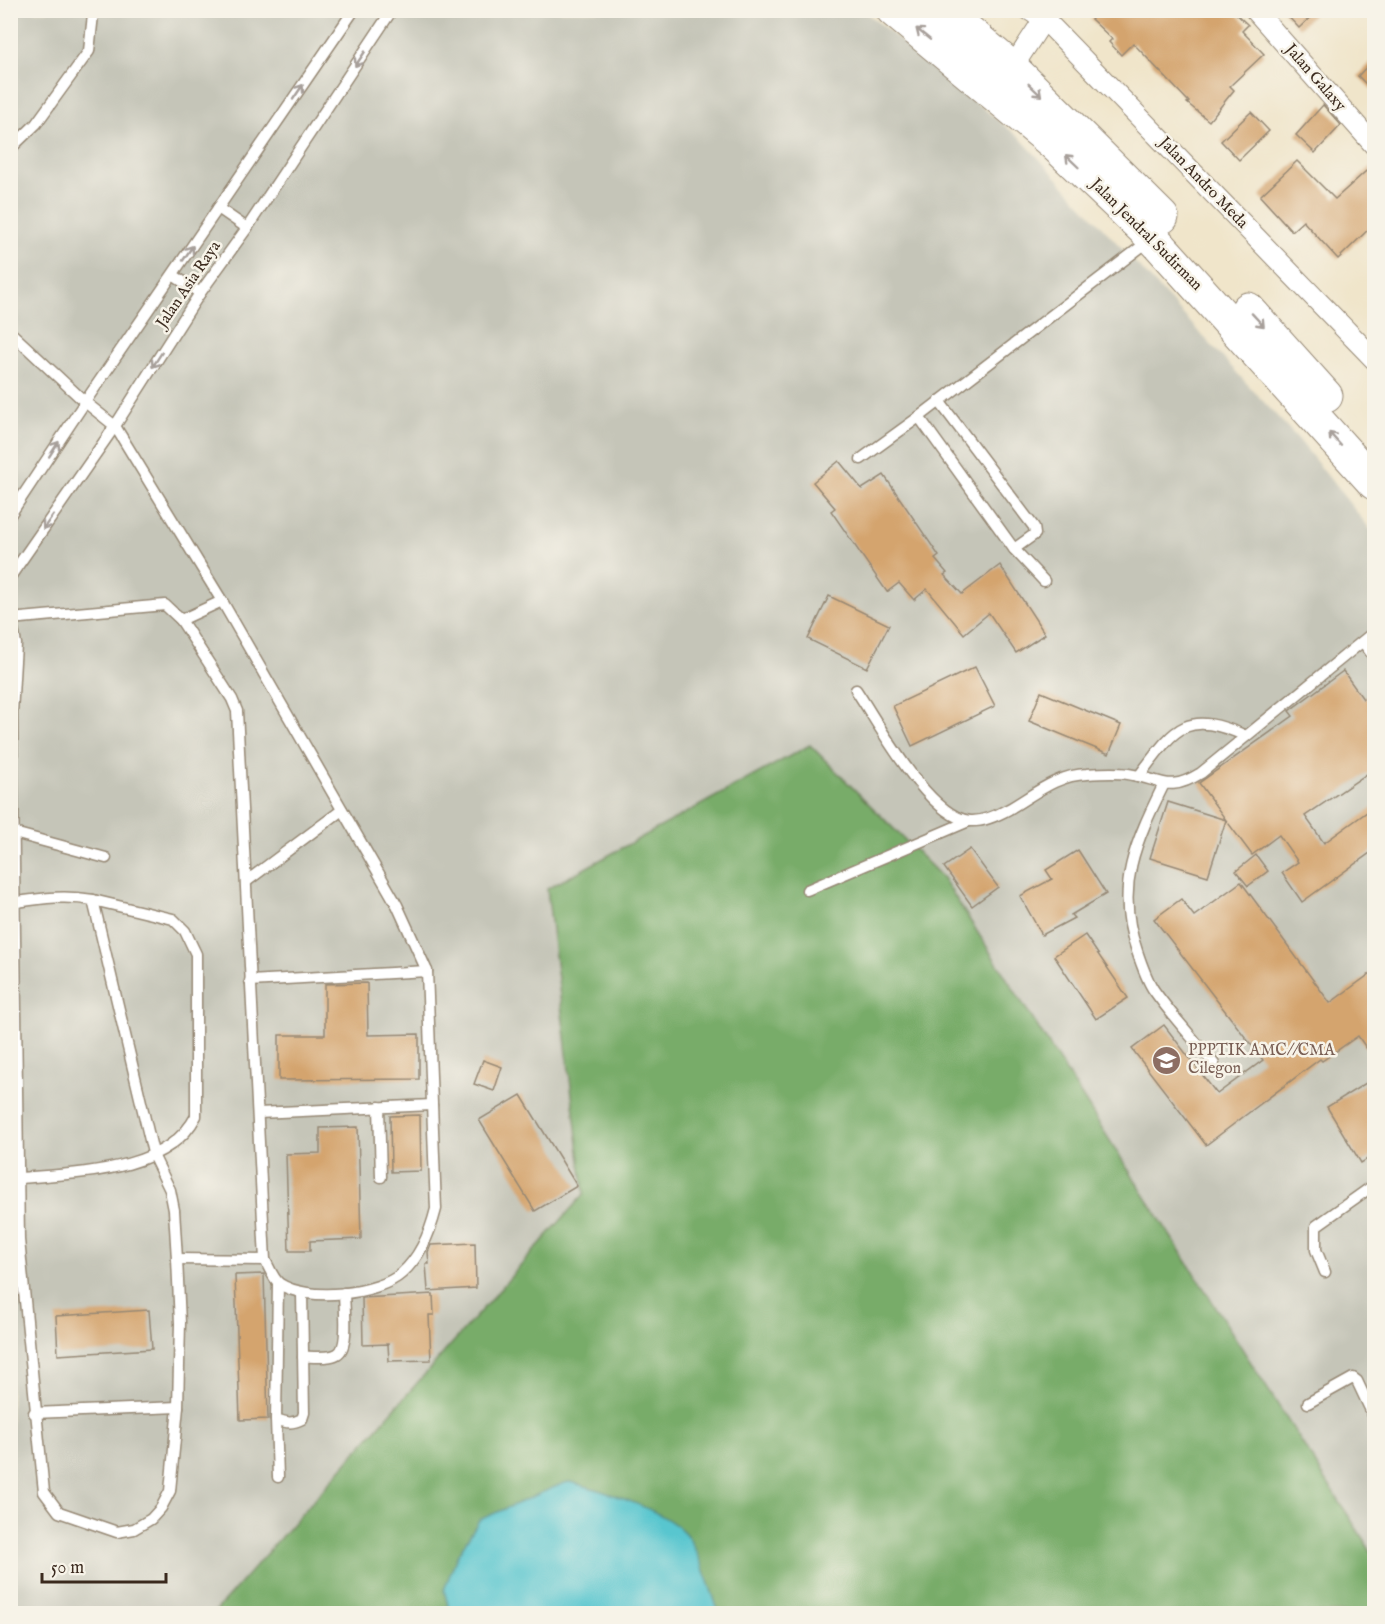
<svg xmlns="http://www.w3.org/2000/svg" width="1385" height="1624" font-family="'IM FELL English',serif">
<rect width="100%" height="100%" fill="#f7f3e8"/>
<filter id="ink" filterUnits="userSpaceOnUse"><feTurbulence type="fractalNoise" baseFrequency=".0167" numOctaves="2"/><feDisplacementMap in="SourceGraphic" scale="12" xChannelSelector="R" yChannelSelector="G"/><feConvolveMatrix kernelMatrix="1 2 1 2 8 2 1 2 1" color-interpolation-filters="sRGB"/></filter>
<filter id="wash" filterUnits="userSpaceOnUse"><feTurbulence type="fractalNoise" baseFrequency=".008" numOctaves="4" result="noise"/><feDisplacementMap in="SourceGraphic" scale="24" xChannelSelector="R" yChannelSelector="G"/><feGaussianBlur stdDeviation="1.35" result="paint"/><feColorMatrix in="noise" values="0 0 0 0 0 0 0 0 0 0 0 0 0 0 0 0 0 1.4 0 .05"/><feComposite in="paint" operator="in"/></filter>
<g filter="url(#wash)">
<rect width="100%" height="100%" fill="#f0e5ca"/>
<polygon fill="#c5c5b8" points="11,11 864,11 1020,138 1299,440 1374,534 1374,1613 11,1614"/>
<polygon fill="#78ac69" stroke="#5a6b44" stroke-width="1.5" points="810,745 943,878 1374,1556 1374,1613 213,1614 584,1194 547,889"/>
<path fill="#59c6cf" stroke="#4a7876" stroke-width="1.5" d="M570 1482C601 1490 662 1509 684 1532 697 1545 713 1595 719 1613H450L444 1590 457 1556 479 1520 564 1483Z"/>
<g id="blocks">
<g fill="#d4a46e">
<polygon points="1100,10 1232,10 1248,25 1242,31 1264,54 1230,86 1234,90 1209,121 1187,103 1189,102 1133,43 1121,55 1109,42 1112,39 1091,19"/>
<polygon points="1282,10 1318,10 1299,28"/>
<polygon points="1374,59 1374,92 1358,76"/>
<polygon points="1323,105 1341,125 1315,153 1296,135"/>
<polygon points="1251,112 1269,131 1239,160 1221,141"/>
<polygon points="1297,161 1335,199 1374,164 1374,224 1338,259 1303,221 1292,231 1260,196"/>
<polygon points="839,461 862,489 884,475 939,556 935,559 947,573 944,575 962,594 1000,565 1045,634 1016,653 989,613 964,634 927,589 914,600 899,583 887,592 831,511 835,508 813,482"/>
<polygon points="829,596 889,625 867,668 808,639"/>
<polygon points="975,667 995,706 912,746 893,706"/>
<polygon points="1343,671 1363,699 1374,691 1374,769 1305,816 1324,843 1374,807 1374,850 1302,902 1282,873 1298,862 1279,835 1252,855 1226,820 1208,876 1150,858 1168,802 1226,820 1199,783 1293,716 1289,711"/>
<polygon points="1041,692 1121,725 1109,754 1029,721"/>
<polygon points="970,849 998,887 972,906 944,867"/>
<polygon points="1078,850 1106,894 1071,915 1074,918 1042,935 1020,896 1052,879 1046,870"/>
<polygon points="1256,855 1268,871 1248,886 1236,871"/>
<polygon points="1241,882 1330,1003 1374,971 1374,1059 1358,1036 1322,1061 1320,1059 1206,1145 1132,1049 1164,1025 1217,1094 1263,1060 1154,919 1181,899 1194,916"/>
<polygon points="1085,935 1128,998 1096,1019 1054,956"/>
<polygon points="367,983 368,1035 419,1034 419,1079 279,1080 279,1035 325,1035 325,984"/>
<polygon points="483,1060 502,1067 494,1091 474,1084"/>
<polygon points="1374,1078 1374,1155 1361,1163 1327,1107"/>
<polygon points="521,1095 577,1186 535,1211 479,1120"/>
<polygon points="420,1115 421,1171 391,1172 390,1116"/>
<polygon points="358,1127 361,1239 310,1241 310,1251 289,1251 286,1154 320,1153 320,1128"/>
<polygon points="475,1243 476,1288 428,1291 426,1264 429,1264 428,1252 431,1245"/>
<polygon points="264,1274 268,1419 240,1420 235,1275"/>
<polygon points="433,1294 434,1315 429,1315 431,1360 389,1361 388,1344 363,1345 362,1298"/>
<polygon points="149,1310 152,1349 58,1355 56,1316"/>
</g>
</g>
</g>
<g filter="url(#ink)">
<use href="#blocks" fill-opacity="0" stroke="#968874" stroke-width="1.5"/>
<g fill="none" stroke-linecap="round" stroke-linejoin="round">
<defs>
<g id="lane">
<polyline points="10,149 36,124 89,51 93,15 90,10"/>
<polyline points="218,208 247,228"/>
<polyline points="173,275 200,293"/>
<path d="M10 332 85 402 115 426 222 601 397 905 427 971 436 1209C430 1233 421 1256 402 1273 378 1295 307 1302 280 1284 273 1279 269 1267 265 1260L237 711 232 699 181 620 165 605 10 619"/>
<polyline points="939,401 1034,527 1035,534 1014,549"/>
<polyline points="861,459 919,417"/>
<polyline points="10,515 85,402 354,10"/>
<polyline points="10,577 115,426 200,293 247,228 392,10"/>
<polyline points="1044,581 1014,549 919,417 1150,240"/>
<path d="M11 619 16 644 12 713 19 1240 44 1492 59 1512 117 1532 134 1529 151 1519 161 1508 170 1491 178 1407 180 1323 177 1259 174 1210 170 1190 154 1157 93 900C67 895 43 898 17 902"/>
<polyline points="181,620 222,601"/>
<polyline points="1363,642 1374,657"/>
<path d="M856 690C879 724 928 817 970 821 984 822 998 815 1009 809 1035 794 1056 775 1087 774 1100 773 1115 772 1128 774 1162 779 1167 794 1201 773L1374 632"/>
<path d="M1139 776C1175 728 1185 709 1246 736"/>
<path d="M1164 784C1136 841 1114 887 1137 951 1141 963 1146 978 1153 989 1171 1015 1194 1039 1214 1064"/>
<polyline points="14,833 106,858"/>
<polyline points="247,881 342,810"/>
<polyline points="807,890 969,821"/>
<polyline points="250,981 427,971"/>
<polyline points="379,1107 381,1177"/>
<polyline points="258,1113 432,1105"/>
<path d="M19 1178C75 1173 167 1173 196 1116V954L185 931 173 919 93 900"/>
<polyline points="177,1259 265,1260"/>
<polyline points="1325,1272 1316,1250 1316,1226 1374,1185"/>
<path d="M278 1283 276 1419C287 1423 292 1424 302 1419L304 1413 302 1293"/>
<path d="M303 1357C313 1356 329 1359 337 1354 350 1348 344 1306 344 1293"/>
<polyline points="1308,1403 1353,1378 1357,1381 1374,1417"/>
<polyline points="34,1413 178,1407"/>
<polyline points="276,1419 278,1477"/>
</g>
<g id="street">
<polyline points="1029,10 1045,20 1374,359"/>
<polyline points="1255,10 1374,145"/>
<polyline points="1012,68 1050,10"/>
</g>
<g id="highway">
<polyline points="893,10 1053,143 1153,238 1374,483"/>
<polyline points="943,10 1012,68 1162,217"/>
<polyline points="1248,309 1326,396"/>
</g>
</defs>
<use href="#lane" stroke="#968874" stroke-width="13"/>
<use href="#street" stroke="#968874" stroke-width="22"/>
<use href="#highway" stroke="#968874" stroke-width="35"/>
<use href="#lane" stroke="#fff" stroke-width="10"/>
<use href="#street" stroke="#fff" stroke-width="20"/>
<use href="#highway" stroke="#fff" stroke-width="33"/>
</g>
<defs><path id="oneway-shaft" d="M-6 0H5M1.5-3L5.5 0L1.5 3" fill="none" stroke-width="1.6" stroke-linecap="round" stroke-linejoin="round" transform="scale(1.5)"/></defs>
<g stroke="#a79f9a">
<use href="#oneway-shaft" transform="translate(923 34) rotate(-141)"/>
<use href="#oneway-shaft" transform="translate(360 59) rotate(124)"/>
<use href="#oneway-shaft" transform="translate(1035 90) rotate(44)"/>
<use href="#oneway-shaft" transform="translate(298 92) rotate(-56)"/>
<use href="#oneway-shaft" transform="translate(1072 161) rotate(-136)"/>
<use href="#oneway-shaft" transform="translate(188 253) rotate(-56)"/>
<use href="#oneway-shaft" transform="translate(1258 320) rotate(47)"/>
<use href="#oneway-shaft" transform="translate(157 360) rotate(123)"/>
<use href="#oneway-shaft" transform="translate(1335 439) rotate(-132)"/>
<use href="#oneway-shaft" transform="translate(54 449) rotate(-57)"/>
<use href="#oneway-shaft" transform="translate(48 522) rotate(125)"/>
</g>
</g>
<defs>
<symbol id="university-disc" viewBox="-11 -11 22 22"><circle r="9.5" fill="#8d6e63" stroke="#f7f3e8"/><path d="M0-5L7-2L0 1L-7-2ZM-4 1L0 2.5L4 1V4Q0 6-4 4Z" fill="#fff"/></symbol>
</defs>
<g fill-rule="evenodd">
<use href="#university-disc" x="1150" y="1044" width="33" height="33"/>
</g>
<g text-anchor="middle" dominant-baseline="central" stroke-width="5" stroke-linejoin="round" paint-order="stroke">
<g font-size="16" fill="#3b2a1e" stroke="#f7f3e8">
<text transform="translate(1315 78) rotate(49)">Jalan Galaxy</text>
<text transform="translate(1203 183) rotate(46)">Jalan Andro Meda</text>
<text transform="translate(1146 235) rotate(45)">Jalan Jendral Sudirman</text>
<text transform="translate(189 285) rotate(-56)">Jalan Asia Raya</text>
</g>
<g font-size="16" fill="#785e54" stroke="#f7f3e8" text-anchor="start">
<text x="1188" y="1051">PPPTIK AMC//CMA<tspan x="1188" dy="18">Cilegon</tspan></text>
</g>
</g>
<rect width="1385" height="1624" fill="none" stroke="#f7f3e8" stroke-width="36"/>
<path d="M42 1573v9h124v-9" fill="none" stroke="#3b2a1e" stroke-width="3"/>
<text x="51" y="1573" font-size="18" fill="#3b2a1e" stroke="#f7f3e8" stroke-width="4.5" paint-order="stroke">50 m</text>
</svg>
